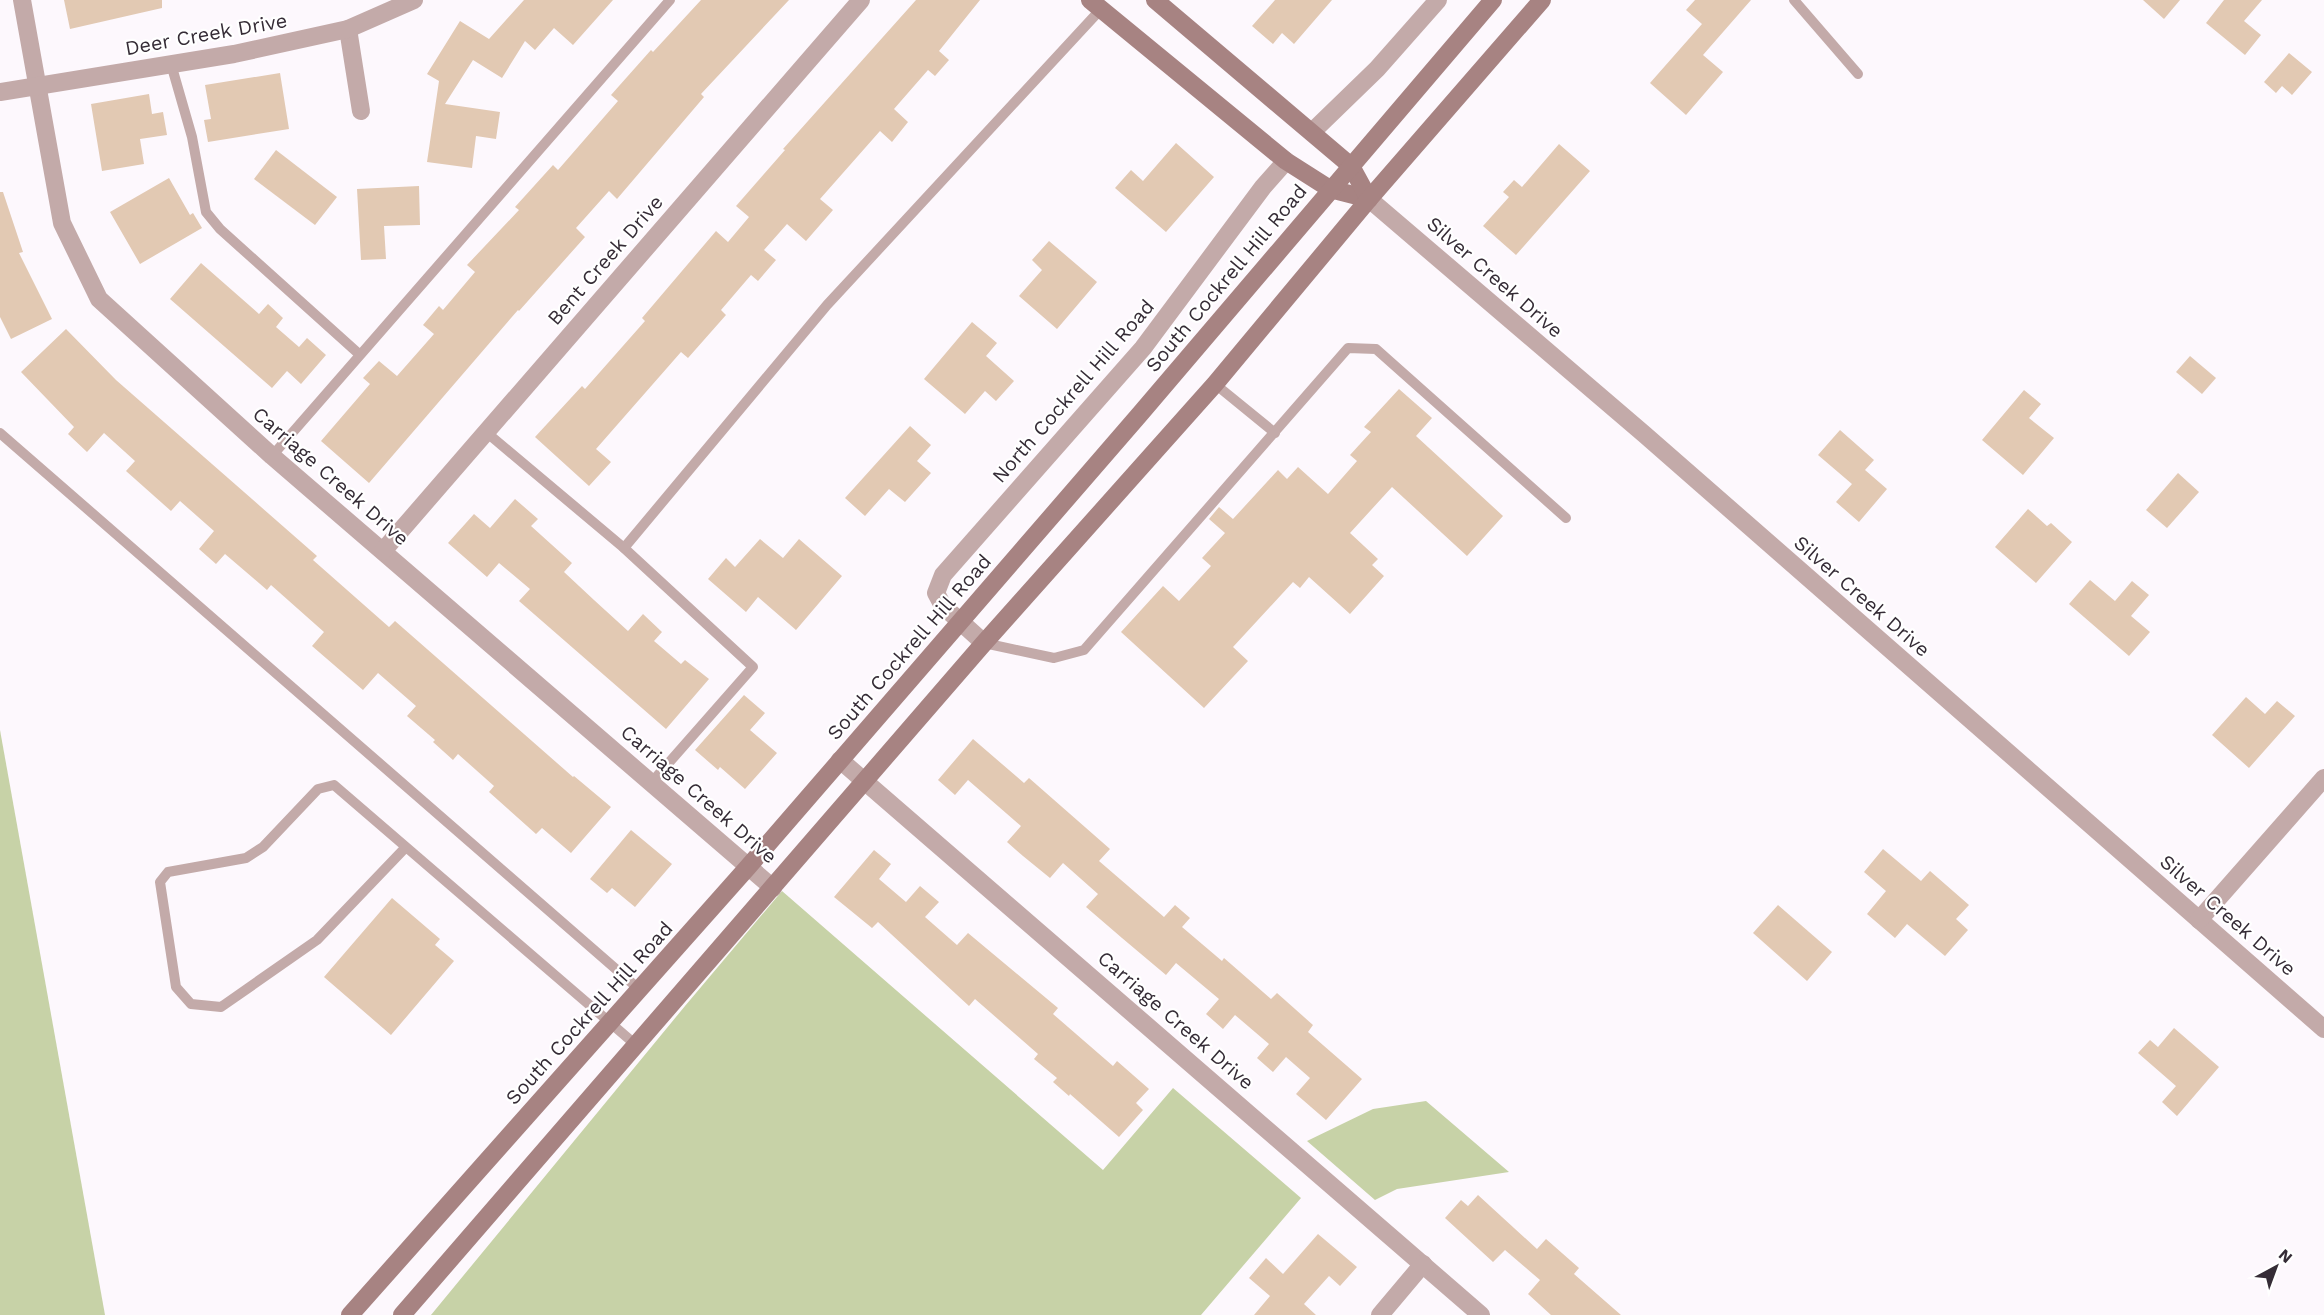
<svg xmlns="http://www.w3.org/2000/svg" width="2324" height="1315" font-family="'Work Sans',sans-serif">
<rect width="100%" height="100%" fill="#fdf8fd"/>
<g fill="#c7d2a7">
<polygon points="0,730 105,1315 0,1315"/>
<polygon points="782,891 1103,1170 1173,1088 1301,1198 1201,1315 431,1315 685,1006"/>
<polygon points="1426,1101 1509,1172 1397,1189 1375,1200 1307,1141 1373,1109"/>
</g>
<g fill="#e2c9b3">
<polygon points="64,0 162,0 162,8 70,29"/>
<polygon points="524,0 613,0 573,45 554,28 535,50 525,41 502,78 473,60 445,104 500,112 496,139 476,136 472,168 427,162 439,81 427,74 460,21 489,39"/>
<polygon points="701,0 789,0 701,94 704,97 617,199 609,191 576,228 585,237 519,311 518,310 369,483 321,441 370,384 363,378 379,361 397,376 434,334 423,325 439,306 443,310 475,272 467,265 519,210 515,207 553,165 558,170 618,101 611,95 651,50 653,52"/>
<polygon points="916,0 980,0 939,51 949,60 935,76 928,70 894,109 908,122 892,142 880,131 820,199 833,210 806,241 787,224 764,250 776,260 758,281 751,275 721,310 726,315 688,358 681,352 596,449 611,462 589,486 535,437 582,386 585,389 645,321 642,318 716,231 728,242 749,217 736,206 785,150 783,149"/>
<polygon points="1275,0 1332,0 1294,44 1282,33 1273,44 1252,26"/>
<polygon points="1695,0 1751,0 1703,55 1723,72 1686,115 1650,83 1702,24 1686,10"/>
<polygon points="2143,0 2180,0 2164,19"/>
<polygon points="2224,0 2262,0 2244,21 2261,35 2245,55 2206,23"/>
<polygon points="2289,53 2312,72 2292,95 2282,86 2276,93 2264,82"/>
<polygon points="280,73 289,129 208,142 204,120 211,119 205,85"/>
<polygon points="149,94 152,114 163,112 167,135 140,139 144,164 102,171 91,104"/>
<polygon points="1176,143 1214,177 1166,232 1115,188 1131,170 1143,181"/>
<polygon points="1559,144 1590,171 1516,255 1483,226 1509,197 1503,192 1514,180 1522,187"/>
<polygon points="276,150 337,197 315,225 254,179"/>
<polygon points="169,178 190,215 193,213 202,228 140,264 110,212"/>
<polygon points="419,186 420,225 384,226 386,259 361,260 357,189"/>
<polygon points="0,192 3,192 23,252 19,253 52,319 11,339 0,317"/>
<polygon points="1049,241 1097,282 1057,329 1019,296 1042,270 1032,260"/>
<polygon points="201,263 259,314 268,304 283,318 276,327 299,347 307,338 326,355 301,384 287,371 272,388 170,299"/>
<polygon points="972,322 997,343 986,356 1014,381 996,401 985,391 965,414 924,379"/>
<polygon points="66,329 116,380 317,556 313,560 389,627 395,621 573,777 574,776 611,807 571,853 542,828 536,834 489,792 494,786 458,754 453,760 433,742 435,740 407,716 416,706 378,673 363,690 312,646 324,632 271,585 267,590 225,554 216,564 199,549 214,531 180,501 171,511 126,471 135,461 104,433 87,452 68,434 74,427 21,372"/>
<polygon points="2190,356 2216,378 2202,394 2176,372"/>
<polygon points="1399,389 1432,418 1416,436 1503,516 1467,556 1392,487 1350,533 1378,559 1372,565 1384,576 1350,614 1309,577 1300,588 1293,582 1233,647 1248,661 1204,708 1121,632 1163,586 1179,601 1211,566 1202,558 1225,533 1209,519 1219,507 1233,519 1278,470 1287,479 1298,467 1328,494 1357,461 1350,455 1371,432 1364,427"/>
<polygon points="2024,390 2041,404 2029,418 2054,438 2023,475 1982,440"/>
<polygon points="910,426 931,445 917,461 931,473 905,502 889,489 865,516 845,498"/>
<polygon points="1840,430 1874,460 1865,470 1887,489 1859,522 1836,502 1852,484 1818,455"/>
<polygon points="2178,473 2199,492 2167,528 2146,510"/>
<polygon points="515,499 538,519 531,526 572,563 564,572 594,600 628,631 643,614 662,632 654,641 681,664 685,660 709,679 666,729 519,601 530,589 499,563 487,577 448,543 474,514 490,528"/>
<polygon points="2028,509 2047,526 2051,523 2072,542 2036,583 1995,547"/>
<polygon points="760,539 783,558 799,539 842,576 796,630 758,597 746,612 708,579 726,558 735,567"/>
<polygon points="2090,580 2115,601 2132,581 2149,595 2131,616 2150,632 2129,656 2069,604"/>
<polygon points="744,695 765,713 750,730 777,753 745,789 720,767 718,770 695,750"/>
<polygon points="2246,697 2265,714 2277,701 2295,716 2249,768 2212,735"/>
<polygon points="973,739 1024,783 1029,778 1110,849 1099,861 1164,917 1175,905 1190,918 1182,927 1222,961 1224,958 1271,999 1277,993 1313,1025 1308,1032 1362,1079 1326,1120 1296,1094 1310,1078 1286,1057 1273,1072 1257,1058 1269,1044 1235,1015 1223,1029 1206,1014 1219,999 1176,963 1166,975 1122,938 1086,907 1098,894 1063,863 1050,878 1023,856 1007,842 1021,826 968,780 955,795 938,780"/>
<polygon points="631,830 672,864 635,907 612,888 607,893 590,879"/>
<polygon points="1883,849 1921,881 1930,871 1969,905 1956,919 1968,930 1945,956 1907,924 1895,938 1867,914 1886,891 1864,872"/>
<polygon points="874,850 891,864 879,879 906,902 920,886 939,902 925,917 957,945 968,933 1058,1008 1053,1014 1113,1066 1117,1061 1149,1089 1136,1103 1143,1110 1119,1137 1070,1094 1069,1096 1053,1082 1057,1078 1034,1059 1038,1054 975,999 969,1006 878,922 872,928 834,897"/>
<polygon points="392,898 440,939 435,945 454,961 391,1035 324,977"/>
<polygon points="1778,905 1832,952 1807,981 1753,933"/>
<polygon points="2174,1028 2219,1067 2177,1116 2162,1102 2176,1086 2138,1053 2150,1040 2158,1047"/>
<polygon points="1478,1195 1537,1249 1546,1239 1579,1268 1574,1274 1621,1315 1551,1315 1528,1294 1540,1280 1505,1250 1493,1262 1445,1218 1461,1200 1468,1206"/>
<polygon points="1318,1234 1357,1267 1340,1286 1329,1276 1304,1304 1316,1315 1254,1315 1270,1296 1249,1278 1266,1258 1283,1274"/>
</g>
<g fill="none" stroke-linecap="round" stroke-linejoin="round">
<g stroke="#c3aaa9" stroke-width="10">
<polyline points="1794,0 1858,74"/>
<polyline points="171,64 192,137 206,212 220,229 359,354"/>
<polyline points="1215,384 1275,433"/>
<polyline points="486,432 624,548 753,667 651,783"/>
<polyline points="0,433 640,990"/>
<polyline points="272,456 670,0"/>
<polyline points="624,548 827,305 1101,9"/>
<polyline points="984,643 1054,658 1084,650 1348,348 1376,349 1566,518"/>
<polyline points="406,847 317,940 221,1007 191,1004 176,987 160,882 168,872 246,858 263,847 318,789 334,785 636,1045"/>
</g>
<g stroke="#c3aaa9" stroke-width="18">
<polyline points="22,0 62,223 99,299 272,456 773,888"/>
<polyline points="348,29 361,111"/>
<polyline points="0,92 234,54 348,29 414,0"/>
<polyline points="1312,132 1377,69 1438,0"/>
<polyline points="1369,199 1644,434 2324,1029"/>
<polyline points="383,551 861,0"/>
<polyline points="984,643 943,606 936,593 943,575 1143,348 1263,187 1286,161"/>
<polyline points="840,760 1481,1315"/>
<polyline points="2199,920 2324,778"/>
<polyline points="1380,1315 1423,1264"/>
</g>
<g stroke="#a78382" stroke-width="18">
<polyline points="1090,0 1286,161 1330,189 1369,199"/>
<polyline points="1155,0 1351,166 1369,199"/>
<polyline points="350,1315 748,867 1140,414 1493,0"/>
<polyline points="402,1315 984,643 1215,384 1369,199 1542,0"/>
</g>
</g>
<g text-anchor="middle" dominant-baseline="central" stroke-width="4.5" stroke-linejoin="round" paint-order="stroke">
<g font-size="20" fill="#352c36" stroke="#fff">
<text transform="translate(206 34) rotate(-10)">Deer Creek Drive</text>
<text transform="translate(605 260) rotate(-49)">Bent Creek Drive</text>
<text transform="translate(1495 277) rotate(41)">Silver Creek Drive</text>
<text transform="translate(1226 278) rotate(-50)">South Cockrell Hill Road</text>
<text transform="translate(1073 391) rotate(-49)">North Cockrell Hill Road</text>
<text transform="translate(331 476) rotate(41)">Carriage Creek Drive</text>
<text transform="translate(1862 596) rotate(41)">Silver Creek Drive</text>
<text transform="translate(909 647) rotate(-49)">South Cockrell Hill Road</text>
<text transform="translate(699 794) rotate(41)">Carriage Creek Drive</text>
<text transform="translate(2228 915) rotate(41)">Silver Creek Drive</text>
<text transform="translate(589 1013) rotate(-48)">South Cockrell Hill Road</text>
<text transform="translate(1176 1020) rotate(41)">Carriage Creek Drive</text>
</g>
</g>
<g transform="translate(2276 1267) rotate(41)" stroke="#ffffff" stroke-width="4.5" paint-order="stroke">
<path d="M0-4.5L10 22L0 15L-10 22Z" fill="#352c36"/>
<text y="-9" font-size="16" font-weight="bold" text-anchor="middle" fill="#352c36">N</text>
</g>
</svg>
